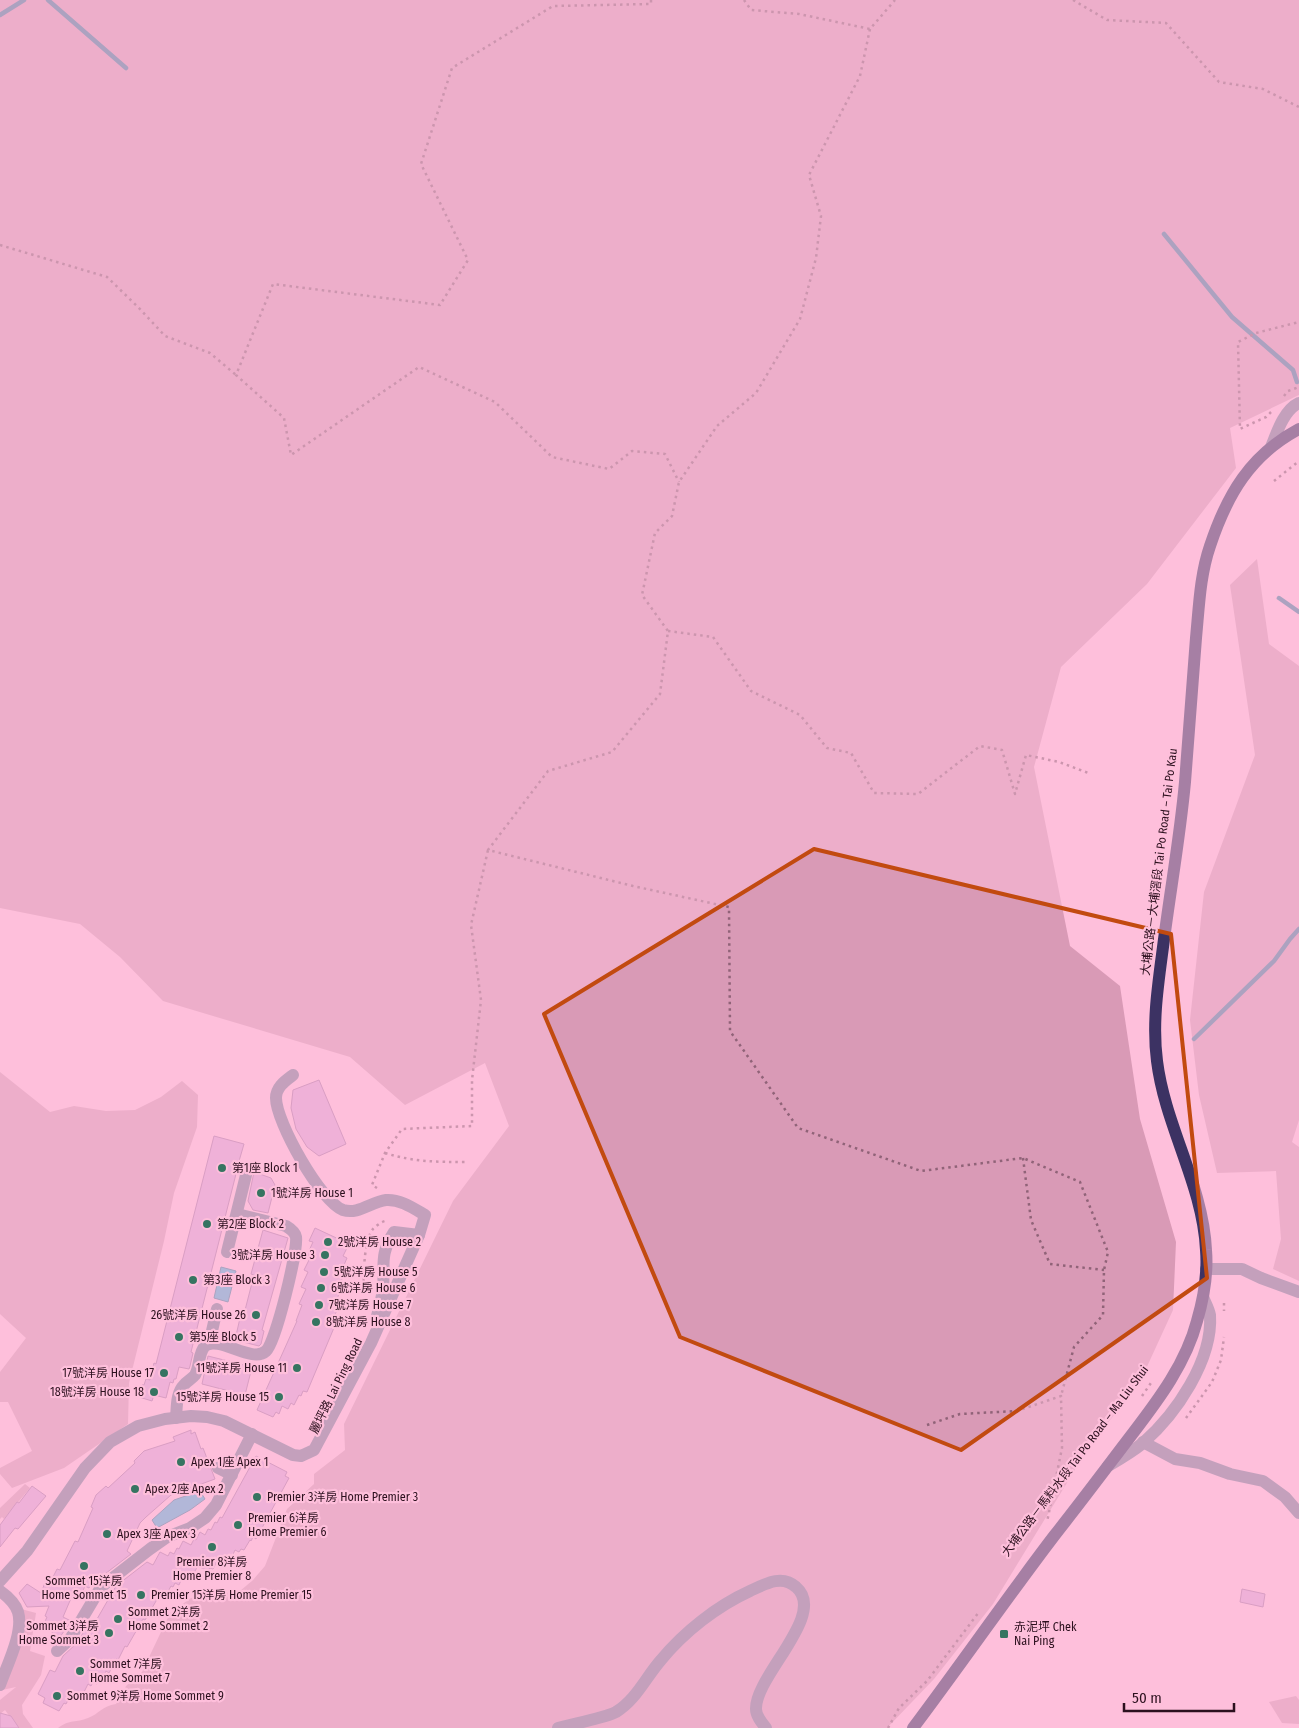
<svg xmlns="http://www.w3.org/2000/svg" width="1299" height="1728" font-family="'Fira Sans Condensed','Noto Sans TC',sans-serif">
<rect width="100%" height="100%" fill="#febfdb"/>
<g fill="#d99ab6">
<path d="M0 0H1299V395L1230 428 1236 468 1147 584 1061 667 1034 767 1070 946 1120 986 1140 1119 1176 1242 1173 1310 1139 1384 1090 1445 993 1604 934 1679 887 1728H58C70 1719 76 1723 88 1718 99 1714 102 1706 116 1704L126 1686 142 1672 170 1613 191 1598 240 1591 253 1580 265 1566 287 1509 314 1484V1474L345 1450 344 1424 453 1201 509 1126 485 1063 405 1105 350 1057 163 1001 120 957 80 924 0 908Z"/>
<polygon points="1257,559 1269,644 1299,666 1299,1120 1292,1142 1299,1147 1299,1281 1273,1269 1281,1239 1276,1171 1217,1173 1199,1095 1190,1020 1204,892 1255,755 1230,585"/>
<polygon points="0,1072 50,1112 74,1106 106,1111 135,1110 161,1097 182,1081 198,1095 197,1127 174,1193 164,1241 129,1383 128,1424 64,1468 12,1488 0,1474 0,1468 32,1451 8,1402 0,1402 0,1372 26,1338 0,1314"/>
<polygon points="25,1484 30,1488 4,1519 2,1517 0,1519 0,1508"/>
<polygon points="21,1609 36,1613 30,1651 45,1656 41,1675 22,1705 23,1714 33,1728 18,1728 5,1710 0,1714 0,1700 16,1687 2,1690"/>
<polygon points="1296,1696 1299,1700 1299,1724 1282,1723 1269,1702"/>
</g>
<g fill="#58aed6" stroke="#4b7f9f">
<polygon points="221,1267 236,1271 228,1302 214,1298"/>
<polygon points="200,1491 205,1499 190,1510 157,1528 152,1520 174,1500"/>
</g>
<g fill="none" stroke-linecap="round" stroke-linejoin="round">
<g stroke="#4b7f9f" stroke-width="4.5">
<polyline points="48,0 126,68"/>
<polyline points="0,15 24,0"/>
<polyline points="1164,234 1232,317 1293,370 1297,382"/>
<polyline points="1279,598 1299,612"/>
<polyline points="1194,1039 1274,961 1290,939 1299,929"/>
</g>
</g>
<g fill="#dda1d5" stroke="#ae75a7">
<polygon points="319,1080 346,1144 319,1156 307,1147 296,1129 291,1108 293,1090"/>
<polygon points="214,1136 244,1144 237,1168 241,1169 238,1174 237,1170 191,1352 193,1353 190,1366 189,1369 179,1367 176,1379 174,1379 173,1383 170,1382 166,1398 154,1395 152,1401 139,1397 142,1385 144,1385 146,1379 150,1380 154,1363 156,1364"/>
<polygon points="254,1172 271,1178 275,1185 268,1213 253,1210 248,1201"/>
<polygon points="315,1228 345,1242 343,1246 347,1248 343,1256 347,1258 341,1272 344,1274 338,1288 341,1289 335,1304 339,1306 332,1321 336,1323 307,1392 303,1391 301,1396 299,1395 294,1405 291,1403 288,1409 282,1406 279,1414 276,1412 273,1417 257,1410 297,1321 296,1321 302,1305 299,1304 306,1289 301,1287 308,1272 304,1270 311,1256 307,1255 313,1242 309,1241"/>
<polygon points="263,1230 288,1238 262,1330 264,1331 261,1344 259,1346 235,1340 240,1318 243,1318 254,1275 251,1274"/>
<polygon points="208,1356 252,1367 245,1395 202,1384"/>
<polygon points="191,1430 191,1434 195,1432 201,1449 203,1448 215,1479 171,1495 146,1517 140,1523 127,1551 131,1554 101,1577 95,1575 89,1588 85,1586 79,1599 72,1596 63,1617 71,1621 60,1637 52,1633 53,1631 43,1626 47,1617 45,1616 49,1606 27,1607 19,1593 27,1584 41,1593 46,1580 50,1582 52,1579 57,1569 60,1570 75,1541 78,1542 93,1508 91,1507 96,1495 106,1486 108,1488 135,1463 134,1461 144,1451 175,1441 173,1437"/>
<polygon points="256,1456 287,1472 285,1476 289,1478 256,1539 253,1537 251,1541 250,1540 244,1550 241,1549 239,1552 235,1550 230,1561 227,1559 225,1563 218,1559 213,1569 210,1568 208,1571 198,1566 192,1576 189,1574 187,1577 183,1575 179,1585 175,1583 173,1587 171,1586 166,1595 163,1593 161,1597 159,1596 145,1620 143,1619 127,1647 125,1646 118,1660 116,1659 109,1673 106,1671 104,1675 102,1673 97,1684 93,1682 91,1686 88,1684 83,1694 79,1692 77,1695 72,1693 66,1704 64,1703 59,1711 43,1703 45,1698 38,1694 50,1670 55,1672 63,1656 77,1643 86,1628 89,1630 91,1625 93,1626 116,1586 147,1562 153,1565 160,1552 168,1556 170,1552 174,1554 177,1548 179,1549 183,1541 191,1545 194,1539 196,1540 200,1532 205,1535 208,1529 211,1530 215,1522 217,1523 220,1517 222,1518"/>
<polygon points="32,1486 46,1496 18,1529 15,1528 0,1547 0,1525 17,1502 19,1503"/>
<polygon points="1242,1589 1265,1594 1263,1607 1240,1602"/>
<polygon points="0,1713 11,1716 19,1728 0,1728"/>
</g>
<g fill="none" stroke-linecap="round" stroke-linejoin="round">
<g stroke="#906378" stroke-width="2.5" stroke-dasharray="2.5 4" stroke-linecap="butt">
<polyline points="651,0 651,4 553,6 452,68 421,164 468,260 440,305 273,284 236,375 284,418 291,455 419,367 495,402 552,457 609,469 632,451 665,454 679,482"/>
<polyline points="744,0 751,10 799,14 870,29 895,0"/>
<polyline points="1073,0 1107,20 1166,23 1219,82 1263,89 1299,107"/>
<polyline points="870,29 860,76 809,175 821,216 816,258 800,319 756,393 717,426 679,482 672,516 655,533 642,595 668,631 660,694 612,752 548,771 488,850 633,886 729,907 730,1031 798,1128 921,1171 1023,1158 1080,1182 1108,1252 1104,1270 1103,1315 1074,1347 1061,1396"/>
<polyline points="0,245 107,277 138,307 165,336 210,353 236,375"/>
<polyline points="1284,396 1288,391 1299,387"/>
<polyline points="1271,412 1266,417 1240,429 1238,342 1256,333 1299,322"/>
<polyline points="1274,481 1299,461"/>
<polyline points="668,631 713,637 751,691 800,715 827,748 851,753 874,793 918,794 980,746 1002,750 1015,794 1026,755 1059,762 1091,774"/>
<path d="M385 1153C414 1162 436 1162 467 1162"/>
<polyline points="1023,1158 1031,1220 1050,1264 1104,1270"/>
<polyline points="377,1188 372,1185 385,1153 402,1129 472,1126 472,1080 481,1000 471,925 488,850"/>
<polyline points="1224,1303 1224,1311"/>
<path d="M365 1307C363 1290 362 1242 373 1229 376 1226 381 1222 385 1221"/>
<polyline points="1142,1396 1153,1380"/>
<polyline points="1186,1418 1212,1382 1221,1360 1224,1337"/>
<polyline points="927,1425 960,1414 1017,1411 1061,1396 1062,1448 1047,1522"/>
<polyline points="888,1728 899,1708 927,1681 979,1612"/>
</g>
<g stroke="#7e7b98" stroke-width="12">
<path d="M1271 447C1277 432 1284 410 1299 403"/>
<polyline points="227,1252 246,1175"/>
<polyline points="1206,1269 1242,1269 1261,1278 1299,1292"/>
<path d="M377 1316C379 1308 382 1298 383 1289 385 1264 379 1256 394 1232L419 1235"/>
<polyline points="209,1344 217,1309"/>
<path d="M176 1418C177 1407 176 1393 184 1385 187 1381 192 1379 195 1375 200 1367 198 1353 205 1346 219 1335 252 1364 266 1351 276 1342 298 1250 296 1237 295 1232 291 1229 286 1226L237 1214"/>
<polyline points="1143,1442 1175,1459 1200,1463 1230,1474 1263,1481 1285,1497 1299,1513"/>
<path d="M1108 1466C1120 1459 1132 1452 1143 1443 1176 1414 1213 1360 1210 1315 1209 1309 1205 1302 1203 1297"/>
<polyline points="218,1468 232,1475"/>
<path d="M0 1581 27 1551 85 1468 110 1442 138 1426 165 1419 191 1416 207 1417 224 1421 293 1455 301 1456 314 1450 371 1343 419 1235 425 1215C413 1208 400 1199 386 1200 371 1202 358 1215 343 1210 321 1202 276 1122 276 1098 276 1087 285 1081 293 1075"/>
<path d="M0 1591C7 1596 15 1603 18 1612 24 1632 7 1665 0 1685"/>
<polyline points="57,1651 70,1639 101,1587 150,1549 167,1537 190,1528 205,1518 216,1505 252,1434"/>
<path d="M558 1728C572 1724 605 1718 616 1712 636 1700 646 1677 661 1660 684 1632 717 1606 750 1591 765 1584 782 1574 796 1587 828 1614 755 1676 756 1709 756 1716 762 1723 766 1728"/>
</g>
<path stroke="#3c3263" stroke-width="12" d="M913 1728C961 1664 1006 1599 1054 1536 1081 1502 1107 1467 1133 1433 1159 1399 1186 1363 1197 1321 1204 1297 1208 1274 1206 1250 1203 1185 1165 1126 1157 1061 1152 1023 1158 985 1163 947 1170 892 1180 837 1185 782 1189 734 1192 686 1196 638 1199 607 1200 575 1210 546 1227 495 1250 455 1299 429"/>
</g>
<path d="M0 0H1299V1728H0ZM814 849 1171 934 1207 1278 961 1450 680 1337 544 1014Z" fill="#febfdb" fill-opacity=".55" fill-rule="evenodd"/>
<path fill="none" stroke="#c24a10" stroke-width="4" stroke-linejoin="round" d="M814 849 1171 934 1207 1278 961 1450 680 1337 544 1014Z"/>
<g fill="#367461" stroke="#febfdb" stroke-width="2">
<circle cx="222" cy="1168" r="5"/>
<circle cx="261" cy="1193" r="5"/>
<circle cx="207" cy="1224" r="5"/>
<circle cx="328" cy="1242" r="5"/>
<circle cx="325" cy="1255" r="5"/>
<circle cx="324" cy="1272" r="5"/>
<circle cx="193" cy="1280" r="5"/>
<circle cx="321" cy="1288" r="5"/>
<circle cx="319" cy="1305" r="5"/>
<circle cx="256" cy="1315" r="5"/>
<circle cx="316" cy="1322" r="5"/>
<circle cx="179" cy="1337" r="5"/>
<circle cx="297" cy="1368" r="5"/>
<circle cx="164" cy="1373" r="5"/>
<circle cx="154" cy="1392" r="5"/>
<circle cx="279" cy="1397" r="5"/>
<circle cx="181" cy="1462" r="5"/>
<circle cx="135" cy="1489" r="5"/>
<circle cx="257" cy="1497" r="5"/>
<circle cx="238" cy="1525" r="5"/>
<circle cx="107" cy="1534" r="5"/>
<circle cx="212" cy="1547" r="5"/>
<circle cx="84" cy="1566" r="5"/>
<circle cx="141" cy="1595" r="5"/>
<circle cx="118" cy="1619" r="5"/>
<circle cx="109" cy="1633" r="5"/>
<rect x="999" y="1629" width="10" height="10" rx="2.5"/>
<circle cx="80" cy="1671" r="5"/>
<circle cx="57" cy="1696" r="5"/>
</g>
<g text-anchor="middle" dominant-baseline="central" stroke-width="4.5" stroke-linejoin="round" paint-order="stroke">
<g font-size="12" fill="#2c101e" stroke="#febfdb">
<text transform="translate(1159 862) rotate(-83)">大埔公路－大埔滘段 Tai Po Road – Tai Po Kau</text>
<text transform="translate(336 1386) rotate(-64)">麗坪路 Lai Ping Road</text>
<text transform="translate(1075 1461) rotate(-53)">大埔公路－馬料水段 Tai Po Road – Ma Liu Shui</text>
</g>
<g font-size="12" fill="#2c101e" stroke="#febfdb" text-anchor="start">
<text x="232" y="1168">第1座 Block 1</text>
<text x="271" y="1193">1號洋房 House 1</text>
<text x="217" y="1224">第2座 Block 2</text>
<text x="338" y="1242">2號洋房 House 2</text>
<text x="315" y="1255" text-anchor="end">3號洋房 House 3</text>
<text x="334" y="1272">5號洋房 House 5</text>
<text x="203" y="1280">第3座 Block 3</text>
<text x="331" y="1288">6號洋房 House 6</text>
<text x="329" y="1305">7號洋房 House 7</text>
<text x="246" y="1315" text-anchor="end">26號洋房 House 26</text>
<text x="326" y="1322">8號洋房 House 8</text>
<text x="189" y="1337">第5座 Block 5</text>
<text x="287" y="1368" text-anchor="end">11號洋房 House 11</text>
<text x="154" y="1373" text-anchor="end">17號洋房 House 17</text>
<text x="144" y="1392" text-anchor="end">18號洋房 House 18</text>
<text x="269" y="1397" text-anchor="end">15號洋房 House 15</text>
<text x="191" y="1462">Apex 1座 Apex 1</text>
<text x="145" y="1489">Apex 2座 Apex 2</text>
<text x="267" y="1497">Premier 3洋房 Home Premier 3</text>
<text x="248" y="1518">Premier 6洋房<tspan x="248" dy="14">Home Premier 6</tspan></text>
<text x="117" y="1534">Apex 3座 Apex 3</text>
<text x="212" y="1562" text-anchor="middle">Premier 8洋房<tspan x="212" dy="14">Home Premier 8</tspan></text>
<text x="84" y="1581" text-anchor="middle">Sommet 15洋房<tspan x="84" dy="14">Home Sommet 15</tspan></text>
<text x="151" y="1595">Premier 15洋房 Home Premier 15</text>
<text x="128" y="1612">Sommet 2洋房<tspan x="128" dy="14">Home Sommet 2</tspan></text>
<text x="99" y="1626" text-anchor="end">Sommet 3洋房<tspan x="99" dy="14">Home Sommet 3</tspan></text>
<text x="1014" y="1627">赤泥坪 Chek<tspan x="1014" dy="14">Nai Ping</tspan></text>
<text x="90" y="1664">Sommet 7洋房<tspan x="90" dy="14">Home Sommet 7</tspan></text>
<text x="67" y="1696">Sommet 9洋房 Home Sommet 9</text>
</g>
</g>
<path d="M1124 1703v8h110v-8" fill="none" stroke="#2c101e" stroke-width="2.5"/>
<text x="1132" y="1703" font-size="15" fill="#2c101e" stroke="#febfdb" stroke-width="4" paint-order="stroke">50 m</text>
</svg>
